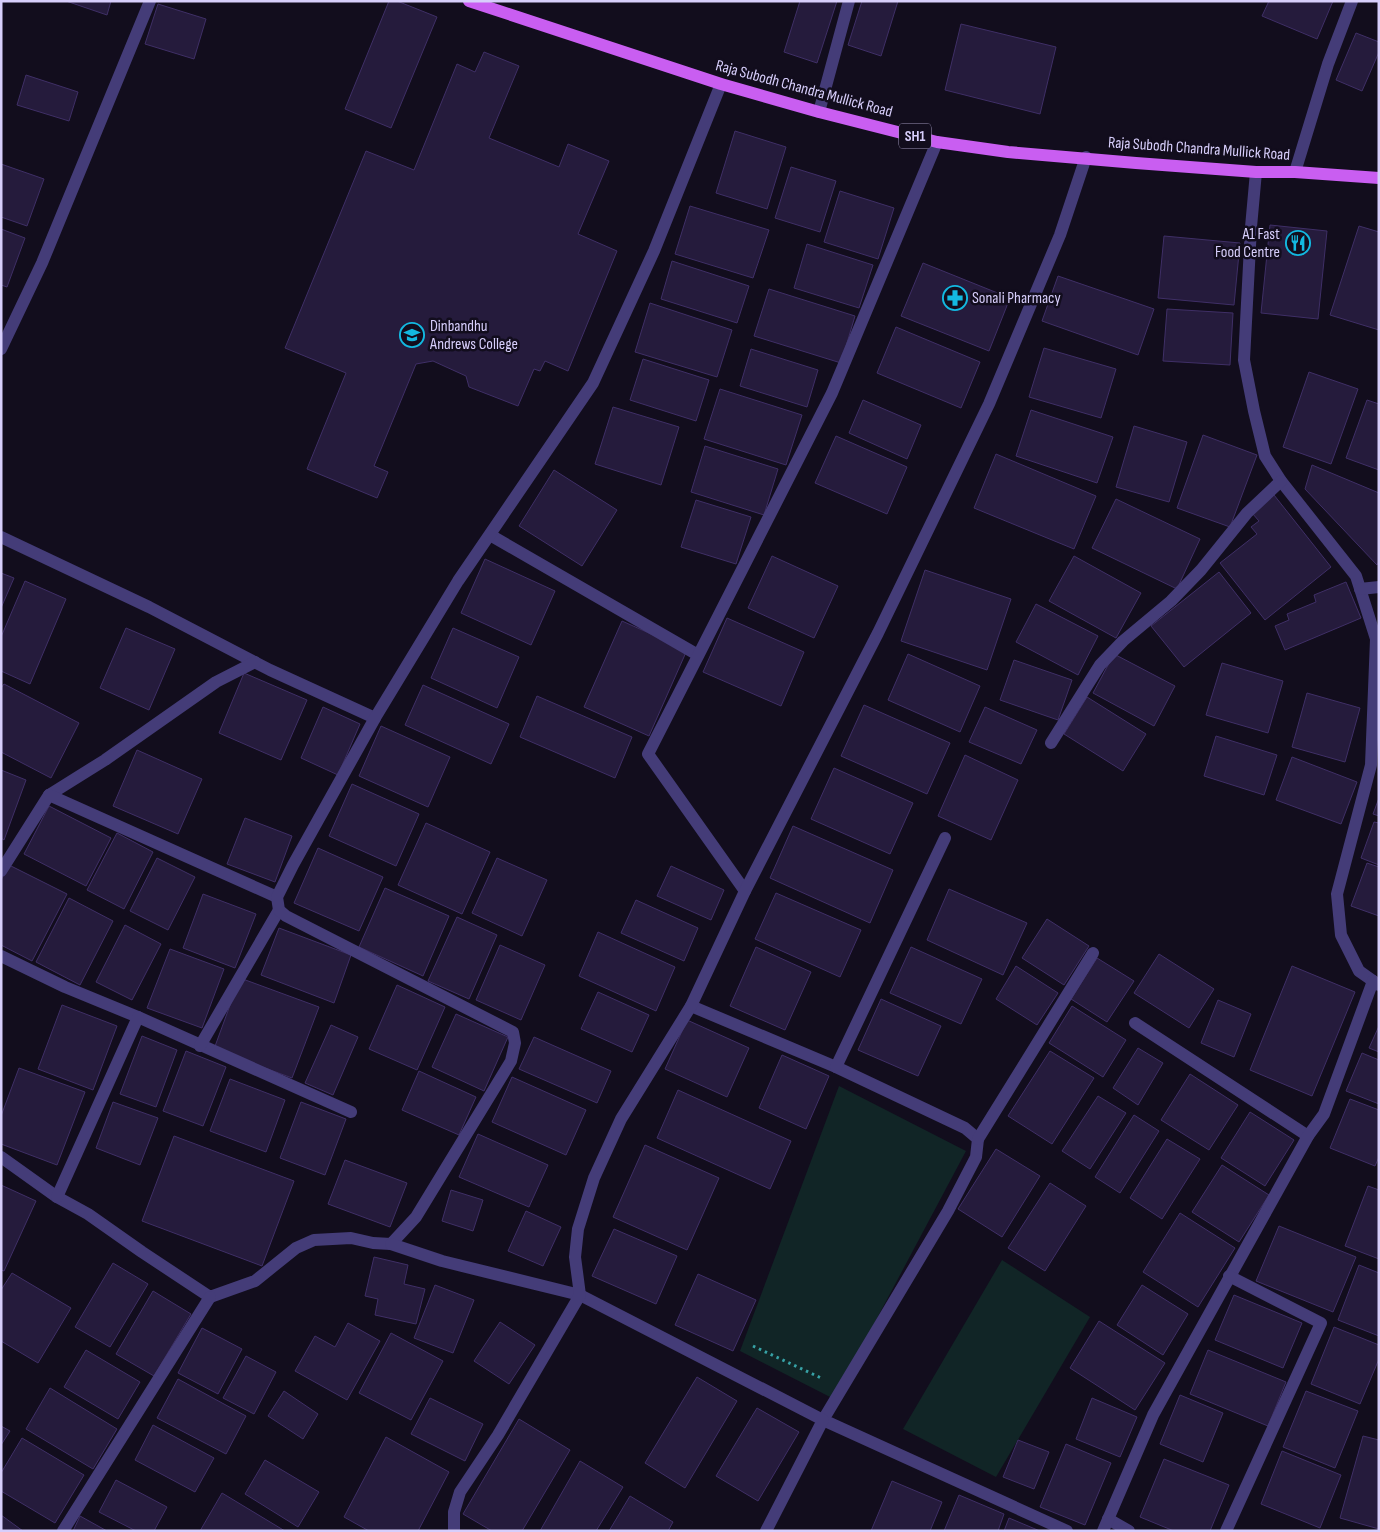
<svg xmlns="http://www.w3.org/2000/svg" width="1380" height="1532" font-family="'Sofia Sans Condensed',sans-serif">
<rect width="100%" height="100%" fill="#120d1d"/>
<g fill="#112526">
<polygon points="839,1086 966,1151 834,1399 740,1351"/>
<polygon points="1002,1260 1090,1317 996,1477 903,1429"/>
</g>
<g fill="#251b3c" stroke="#3f2f66">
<polygon points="66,1 111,1 107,15"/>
<polygon points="389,1 397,1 437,17 391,128 345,109"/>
<polygon points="800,1 837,1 817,63 784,52"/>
<polygon points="862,1 898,1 881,56 848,45"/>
<polygon points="1269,1 1333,1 1317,39 1262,16"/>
<polygon points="158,4 206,19 194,59 145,44"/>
<polygon points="961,24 1056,47 1040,114 945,90"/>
<polygon points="1356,33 1379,42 1379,52 1362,91 1336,80"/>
<polygon points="484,52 519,66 489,138 559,167 568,144 609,161 578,234 617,251 568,371 545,361 540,371 534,369 518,406 469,387 466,376 433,361 416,364 374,466 388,472 377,498 307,469 346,373 285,348 366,151 414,170 457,64 475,72"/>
<polygon points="26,75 78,92 69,121 17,105"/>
<polygon points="735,131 786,147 767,209 716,193"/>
<polygon points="1,164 44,179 27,226 1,217"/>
<polygon points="791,167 836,181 820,232 775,218"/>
<polygon points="840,191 894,208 878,259 824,242"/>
<polygon points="690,206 769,230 753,278 675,254"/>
<polygon points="1270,225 1327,231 1318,319 1261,313"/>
<polygon points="1359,226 1379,232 1379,330 1330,315"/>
<polygon points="1,229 25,238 7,287 1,285"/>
<polygon points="1164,236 1240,243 1234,305 1158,298"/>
<polygon points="807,244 873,265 859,308 794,288"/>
<polygon points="672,261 749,286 737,323 661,299"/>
<polygon points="923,263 1010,298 989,351 901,316"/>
<polygon points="1058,276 1154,309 1138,355 1042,321"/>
<polygon points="769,289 855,316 841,363 754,336"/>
<polygon points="650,303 732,330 717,377 635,352"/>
<polygon points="1167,309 1233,313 1230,365 1163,361"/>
<polygon points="896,327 980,362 961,408 877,373"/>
<polygon points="1044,348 1116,369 1101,418 1029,397"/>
<polygon points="751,349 818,370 807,407 740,386"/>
<polygon points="643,359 709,380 696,421 630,400"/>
<polygon points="1309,372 1358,389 1331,464 1283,447"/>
<polygon points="720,389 802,415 786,465 704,439"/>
<polygon points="863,400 921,425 907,459 849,433"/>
<polygon points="1367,400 1379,404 1379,470 1346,458"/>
<polygon points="613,407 679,427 661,485 595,464"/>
<polygon points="1031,410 1113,437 1097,483 1016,456"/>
<polygon points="1134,426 1187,442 1169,502 1116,487"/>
<polygon points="1203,435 1257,455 1230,527 1177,508"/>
<polygon points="836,436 907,467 887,514 815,483"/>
<polygon points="705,446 778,469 764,515 691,492"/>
<polygon points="996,454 1096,496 1074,549 974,508"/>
<polygon points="1312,465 1379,493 1379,561 1377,565 1305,489"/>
<polygon points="554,470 617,510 582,566 519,526"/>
<polygon points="1274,495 1331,567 1265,620 1220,563 1257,534 1251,527 1259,521 1252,513"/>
<polygon points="1116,499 1200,539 1177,589 1092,548"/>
<polygon points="696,500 751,517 736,564 681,547"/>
<polygon points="772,556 838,586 814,638 748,608"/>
<polygon points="1074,556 1141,593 1116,638 1049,601"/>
<polygon points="485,559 555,591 531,645 461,613"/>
<polygon points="925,570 1011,599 987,670 901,641"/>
<polygon points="1219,572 1251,613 1184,667 1151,626"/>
<polygon points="1,573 14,578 1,608"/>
<polygon points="25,581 66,599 30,684 1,671 1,637"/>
<polygon points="1346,582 1361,618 1285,650 1275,626 1289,620 1287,614 1316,602 1314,595"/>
<polygon points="1036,604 1098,636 1078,675 1016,642"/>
<polygon points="727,618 804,652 781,706 703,672"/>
<polygon points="622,621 687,650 649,736 584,707"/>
<polygon points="126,628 175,649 149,710 100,688"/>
<polygon points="453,628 519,657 497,708 431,678"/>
<polygon points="908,654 980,686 960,732 888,700"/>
<polygon points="1114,654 1175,686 1154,726 1093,693"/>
<polygon points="1014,660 1072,680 1058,720 1000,700"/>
<polygon points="1222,663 1283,681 1268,733 1206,715"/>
<polygon points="244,673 307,700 281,760 219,733"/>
<polygon points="4,684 79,723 51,778 1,752 1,688"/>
<polygon points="423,685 509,724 491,764 405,725"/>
<polygon points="1307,693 1360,708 1345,762 1292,747"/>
<polygon points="537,696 632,737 615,778 520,737"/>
<polygon points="1087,697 1146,734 1123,771 1064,734"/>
<polygon points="864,705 950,743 927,794 841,756"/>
<polygon points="323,707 360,724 338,775 301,758"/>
<polygon points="985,707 1037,730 1021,764 969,742"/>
<polygon points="381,726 450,757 428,807 359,776"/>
<polygon points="1216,736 1277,755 1264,795 1204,776"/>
<polygon points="137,750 202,779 178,834 113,806"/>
<polygon points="965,755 1018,780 991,840 938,816"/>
<polygon points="1292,757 1357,782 1341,824 1276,800"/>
<polygon points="834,768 913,803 890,854 811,819"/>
<polygon points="1,770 26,780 4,840 1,838"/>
<polygon points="352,784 419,814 396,866 329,836"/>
<polygon points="1379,798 1379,816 1373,814"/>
<polygon points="49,806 111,838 86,886 24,854"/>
<polygon points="245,818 292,836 275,882 227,864"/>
<polygon points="1374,822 1379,823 1379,865 1361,858"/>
<polygon points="426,823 490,852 462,914 398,885"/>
<polygon points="793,826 893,870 870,923 770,878"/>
<polygon points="117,833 153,852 124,909 87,890"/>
<polygon points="318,848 383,877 359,931 294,903"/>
<polygon points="157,858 195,877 168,930 130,911"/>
<polygon points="497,858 547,880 522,936 472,913"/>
<polygon points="1367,863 1379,867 1379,916 1351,906"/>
<polygon points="9,865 67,894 32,961 1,945 1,880"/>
<polygon points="671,866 724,890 711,920 657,896"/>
<polygon points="385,888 449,916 423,976 359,947"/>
<polygon points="949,889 1027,923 1003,975 927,940"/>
<polygon points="776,893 861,930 840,977 755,939"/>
<polygon points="203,894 256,914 235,968 183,948"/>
<polygon points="69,898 113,921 80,985 36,962"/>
<polygon points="636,900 698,928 684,961 621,933"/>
<polygon points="457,917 497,935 469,999 428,981"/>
<polygon points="1047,919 1089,946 1064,985 1022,958"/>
<polygon points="125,925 161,944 132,1000 96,982"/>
<polygon points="279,928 351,955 334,1003 261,975"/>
<polygon points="598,932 675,967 656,1011 579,976"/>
<polygon points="500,945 545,965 521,1020 476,1000"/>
<polygon points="756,947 811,972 785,1030 730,1006"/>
<polygon points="911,947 982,979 961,1024 890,993"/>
<polygon points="170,949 224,969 202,1028 147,1008"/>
<polygon points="1159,954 1214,989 1189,1028 1134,993"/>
<polygon points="1097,958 1134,981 1107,1022 1071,999"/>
<polygon points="1016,966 1058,993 1037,1025 996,999"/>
<polygon points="1292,966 1355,992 1312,1096 1250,1070"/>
<polygon points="240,978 319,1007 292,1078 214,1049"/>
<polygon points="397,985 445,1007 417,1070 369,1049"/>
<polygon points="598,992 649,1015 632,1052 581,1029"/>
<polygon points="881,999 941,1026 918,1076 858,1050"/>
<polygon points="1218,1000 1251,1014 1234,1057 1201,1043"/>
<polygon points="62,1005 117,1026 93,1090 38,1069"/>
<polygon points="1072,1006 1126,1040 1103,1077 1049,1043"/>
<polygon points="456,1014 508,1037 484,1091 432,1067"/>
<polygon points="687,1020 749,1048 727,1097 665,1069"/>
<polygon points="331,1025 358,1037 333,1095 305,1083"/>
<polygon points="1379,1026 1379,1052 1369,1048"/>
<polygon points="142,1036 177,1050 156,1107 120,1094"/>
<polygon points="534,1037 611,1071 597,1103 519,1069"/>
<polygon points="1138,1048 1163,1063 1138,1105 1113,1088"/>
<polygon points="186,1051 226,1067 203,1126 163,1111"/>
<polygon points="1050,1051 1094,1078 1052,1144 1008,1116"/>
<polygon points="1362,1053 1379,1060 1379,1104 1346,1091"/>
<polygon points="782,1055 829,1076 806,1129 759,1108"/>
<polygon points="19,1068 85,1092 57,1165 1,1144 1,1116"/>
<polygon points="419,1071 476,1097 459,1135 402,1110"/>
<polygon points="1190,1074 1238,1105 1209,1150 1161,1120"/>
<polygon points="512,1077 586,1110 566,1155 492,1122"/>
<polygon points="230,1079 285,1100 266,1152 210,1131"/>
<polygon points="678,1090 791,1141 770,1189 657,1138"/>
<polygon points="1098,1096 1126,1113 1090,1169 1062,1151"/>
<polygon points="1350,1099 1379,1110 1379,1157 1375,1166 1330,1148"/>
<polygon points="113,1102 158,1118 140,1165 96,1148"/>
<polygon points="301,1102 346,1119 325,1175 280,1158"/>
<polygon points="1250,1112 1294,1140 1265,1186 1221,1158"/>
<polygon points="1134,1115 1159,1131 1120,1193 1095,1177"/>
<polygon points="478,1134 548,1165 529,1207 459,1177"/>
<polygon points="174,1136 294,1181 262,1266 142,1221"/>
<polygon points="1167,1139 1200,1159 1162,1219 1130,1198"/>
<polygon points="645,1145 719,1178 687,1250 613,1217"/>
<polygon points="996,1149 1040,1176 1002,1237 958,1209"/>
<polygon points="345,1160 407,1183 390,1227 328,1204"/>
<polygon points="1222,1165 1269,1195 1239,1242 1192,1212"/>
<polygon points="1050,1183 1086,1206 1045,1271 1008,1248"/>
<polygon points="1,1185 36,1201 4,1271 1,1270"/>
<polygon points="1368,1186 1379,1190 1379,1259 1345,1246"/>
<polygon points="451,1190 483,1200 473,1231 442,1221"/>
<polygon points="526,1211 561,1227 543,1266 508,1251"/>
<polygon points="1180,1213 1235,1248 1198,1307 1143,1272"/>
<polygon points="1279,1226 1356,1257 1333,1312 1256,1281"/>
<polygon points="614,1229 677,1256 656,1304 592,1276"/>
<polygon points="374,1257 408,1265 404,1284 425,1289 416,1324 375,1315 378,1299 365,1296"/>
<polygon points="113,1263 148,1284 110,1347 75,1327"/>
<polygon points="1359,1265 1379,1273 1379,1336 1338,1320"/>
<polygon points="12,1273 71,1308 38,1363 1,1341 1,1290"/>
<polygon points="698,1274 756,1300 733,1351 675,1325"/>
<polygon points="435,1285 474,1300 453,1353 414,1338"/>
<polygon points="1142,1285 1188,1314 1163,1355 1117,1325"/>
<polygon points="153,1291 191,1314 154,1376 116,1354"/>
<polygon points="1234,1295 1302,1323 1283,1368 1215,1340"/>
<polygon points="1099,1321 1165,1363 1135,1410 1070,1368"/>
<polygon points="500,1322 535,1345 509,1384 474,1361"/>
<polygon points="348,1323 380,1341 347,1400 295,1371 315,1336 335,1347"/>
<polygon points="1334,1327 1379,1345 1379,1359 1360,1404 1311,1384"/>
<polygon points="202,1328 242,1349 218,1394 178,1373"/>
<polygon points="391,1333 443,1361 411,1420 359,1393"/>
<polygon points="86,1350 140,1382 118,1419 64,1387"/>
<polygon points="1208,1350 1286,1382 1268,1426 1190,1394"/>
<polygon points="246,1356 276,1372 254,1414 223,1398"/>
<polygon points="697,1377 737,1401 685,1488 645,1463"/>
<polygon points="178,1379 246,1416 226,1454 157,1418"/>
<polygon points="50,1388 117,1429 93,1469 26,1429"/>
<polygon points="284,1391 318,1414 303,1439 268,1416"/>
<polygon points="1306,1391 1358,1411 1335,1468 1283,1447"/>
<polygon points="1180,1395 1223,1413 1203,1462 1160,1444"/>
<polygon points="430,1398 483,1424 465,1461 411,1434"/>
<polygon points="1092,1398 1137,1417 1120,1457 1076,1439"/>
<polygon points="757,1408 799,1432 758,1501 716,1476"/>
<polygon points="519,1419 570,1450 522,1531 492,1531 463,1514"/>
<polygon points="153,1425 214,1458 195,1492 135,1460"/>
<polygon points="1,1426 10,1431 1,1445"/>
<polygon points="1363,1436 1379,1440 1379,1529 1340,1518"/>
<polygon points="386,1437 449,1472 418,1531 369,1531 344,1517"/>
<polygon points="22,1438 84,1475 55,1523 1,1491 1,1473"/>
<polygon points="1018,1440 1049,1452 1034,1489 1003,1477"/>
<polygon points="1066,1444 1111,1463 1085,1525 1040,1507"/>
<polygon points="1282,1451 1341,1475 1320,1528 1261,1504"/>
<polygon points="1164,1459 1229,1485 1210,1531 1174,1531 1140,1517"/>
<polygon points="265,1460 319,1492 298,1527 245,1494"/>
<polygon points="580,1461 623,1487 596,1531 540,1531"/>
<polygon points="116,1480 167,1507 154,1531 136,1531 99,1512"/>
<polygon points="892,1481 942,1502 930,1531 871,1531"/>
<polygon points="222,1493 285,1531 200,1531"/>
<polygon points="959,1495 1004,1514 998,1531 944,1531"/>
<polygon points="630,1496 673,1522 668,1531 609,1531"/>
<polygon points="1,1515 23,1531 1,1531"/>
<polygon points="80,1516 107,1531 73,1531"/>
<polygon points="1009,1518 1040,1531 1004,1531"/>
</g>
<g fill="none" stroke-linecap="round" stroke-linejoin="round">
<polyline stroke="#37a1a5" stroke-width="3" stroke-dasharray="2.5 4" stroke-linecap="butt" points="753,1346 821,1378"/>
<polyline stroke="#443c78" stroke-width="12" points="819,112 849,1"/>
<g stroke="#443c78" stroke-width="12">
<polyline points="1256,172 1251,227 1244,360 1254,411 1265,456 1281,481 1356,576 1376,639 1371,765 1337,894 1341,935 1359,971 1379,985"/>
<polyline points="1295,172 1328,64 1352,1"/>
<polyline points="1,349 42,263 150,1"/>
<polyline points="490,535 698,655"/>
<polyline points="1,537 149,607 270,670 375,718"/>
<polyline points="1360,589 1379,587"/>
<polyline points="1051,743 1100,665 1123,641 1171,601 1201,570 1247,513 1281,481"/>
<polyline points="49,795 105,760 216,682 255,662"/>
<polyline points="1,871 49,795 277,897"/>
<polyline points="745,891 648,754 832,393 937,142"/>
<polyline points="1,956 65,987 138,1017 351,1112"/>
<polyline points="691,1006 836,1067 965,1128 978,1139 976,1157 948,1211 823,1420 1067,1531"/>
<polyline points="1135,1023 1308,1136"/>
<polyline points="200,1046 279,910"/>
<polyline points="836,1067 945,838"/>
<polyline points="978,1139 1093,953"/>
<polyline points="1,1157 57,1197 88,1214 142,1252 210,1297 255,1281 296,1248 314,1240 351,1238 373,1243 391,1244 416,1217 511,1061 515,1043 513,1032 286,916 279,910 277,897 293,865 375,718 458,581 593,383 654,251 721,84"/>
<polyline points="57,1197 138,1017"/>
<polyline points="391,1244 442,1261 580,1295 823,1420 766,1531"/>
<polyline points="1108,1519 1129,1531"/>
<polyline points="63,1531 210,1297"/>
<polyline points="454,1531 454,1512 460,1492 498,1435 580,1295 575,1257 578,1229 594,1178 621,1119 691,1006 745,891 878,633 989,404 1060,235 1086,157"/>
<polyline points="1103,1531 1153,1415 1308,1136 1324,1114 1373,981"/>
<polyline points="1226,1531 1321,1323 1229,1276"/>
</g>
<polyline stroke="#c95ef1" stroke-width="12" points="469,1 721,84 819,112 937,142 1008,152 1136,163 1256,172 1295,172 1379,178"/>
</g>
<defs>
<symbol id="restaurant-ring" viewBox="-11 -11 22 22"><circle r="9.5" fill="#120d1d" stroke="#13b9e1" stroke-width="1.5"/><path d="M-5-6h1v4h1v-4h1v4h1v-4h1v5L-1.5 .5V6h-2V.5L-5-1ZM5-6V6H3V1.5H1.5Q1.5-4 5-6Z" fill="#13b9e1"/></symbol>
<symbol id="pharmacy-ring" viewBox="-11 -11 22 22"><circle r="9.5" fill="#120d1d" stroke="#13b9e1" stroke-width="1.5"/><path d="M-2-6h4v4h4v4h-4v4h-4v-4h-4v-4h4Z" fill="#13b9e1"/></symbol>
<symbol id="university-ring" viewBox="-11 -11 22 22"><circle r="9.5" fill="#120d1d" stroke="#13b9e1" stroke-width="1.5"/><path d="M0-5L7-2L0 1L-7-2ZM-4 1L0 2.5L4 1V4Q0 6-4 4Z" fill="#13b9e1"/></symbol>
</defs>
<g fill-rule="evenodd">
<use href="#restaurant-ring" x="1284" y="229" width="28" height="28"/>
<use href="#pharmacy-ring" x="941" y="284" width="28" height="28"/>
<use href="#university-ring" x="398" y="321" width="28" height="28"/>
</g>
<g text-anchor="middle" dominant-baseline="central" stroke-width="5" stroke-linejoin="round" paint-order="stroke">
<rect fill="#120d1d" stroke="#9c94b8" stroke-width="1" x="899" y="123.5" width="32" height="25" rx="4"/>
<g font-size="15" font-weight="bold" fill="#d7cefb">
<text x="915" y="136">SH1</text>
</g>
<g font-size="16" fill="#d7cefb" stroke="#120d1d">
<text transform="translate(804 89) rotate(15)">Raja Subodh Chandra Mullick Road</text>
<text transform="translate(1199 149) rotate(4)">Raja Subodh Chandra Mullick Road</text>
</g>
<g font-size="16" fill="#d7cefb" stroke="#120d1d" text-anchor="start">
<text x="1280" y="234" text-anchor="end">A1 Fast<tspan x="1280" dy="18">Food Centre</tspan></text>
<text x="972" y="298">Sonali Pharmacy</text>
<text x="430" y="326">Dinbandhu<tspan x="430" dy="18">Andrews College</tspan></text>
</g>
</g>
<rect width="1380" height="1532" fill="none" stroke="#d7cefb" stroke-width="5"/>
</svg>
